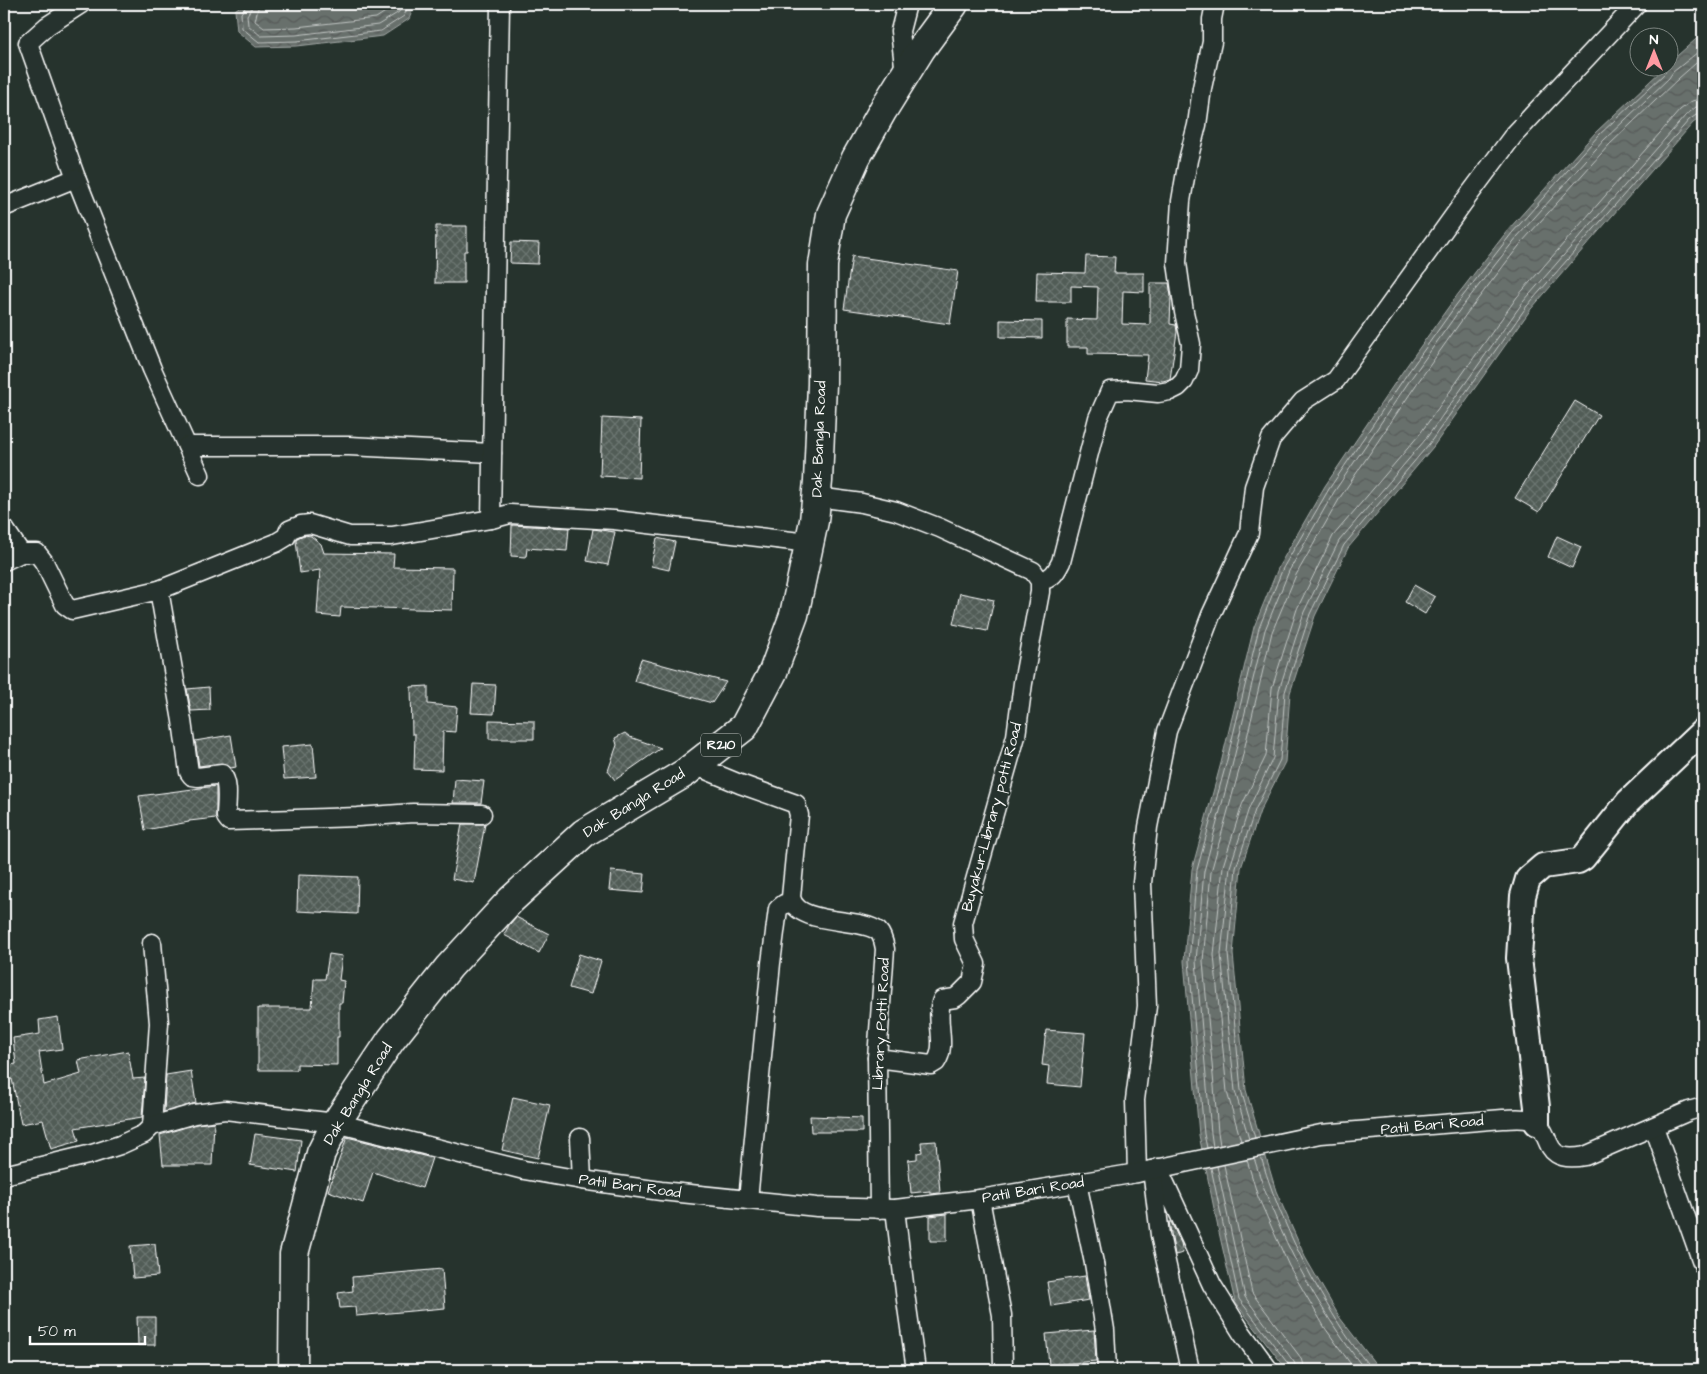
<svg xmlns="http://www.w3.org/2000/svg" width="1707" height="1374" font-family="'Architects Daughter',sans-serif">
<defs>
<pattern id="water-waves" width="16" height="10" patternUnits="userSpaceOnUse" patternTransform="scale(1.25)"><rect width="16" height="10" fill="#67706c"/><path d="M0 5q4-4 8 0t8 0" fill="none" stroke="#575a59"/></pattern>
<pattern id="building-cross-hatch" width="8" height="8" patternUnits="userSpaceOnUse" patternTransform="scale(1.25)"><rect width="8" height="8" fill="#515c57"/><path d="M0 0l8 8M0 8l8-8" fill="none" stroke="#6b7470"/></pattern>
</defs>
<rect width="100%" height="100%" fill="#26332d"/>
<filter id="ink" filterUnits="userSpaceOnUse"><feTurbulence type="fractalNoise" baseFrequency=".02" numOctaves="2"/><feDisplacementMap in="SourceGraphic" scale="10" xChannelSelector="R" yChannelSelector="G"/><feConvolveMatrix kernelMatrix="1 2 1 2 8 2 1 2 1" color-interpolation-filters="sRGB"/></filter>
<g filter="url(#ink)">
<g fill="url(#water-waves)" stroke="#a4a9a7">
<polygon points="243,4 415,4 409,19 383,36 297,46 256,47 237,31 235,10"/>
<polygon points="1703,33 1703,116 1693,123 1531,309 1433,447 1348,548 1315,616 1290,693 1285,762 1260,811 1241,868 1233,954 1246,1090 1276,1191 1305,1257 1340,1318 1380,1370 1287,1370 1235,1302 1218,1228 1199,1135 1184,961 1192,869 1221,763 1254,627 1279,566 1325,486 1403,371 1452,302 1508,230 1596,132 1664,68 1670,68 1670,62"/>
</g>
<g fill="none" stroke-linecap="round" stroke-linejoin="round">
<g stroke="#c2c6c4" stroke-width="1">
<polyline points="245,4 245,8 241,13 242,28 259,42 297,41 381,31 404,16 409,4"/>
<polyline points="252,4 251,9 247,15 248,25 261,36 296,35 378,25 399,12 403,4"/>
<polyline points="259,4 255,21 264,28 296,27 376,18 393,7 395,4"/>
<polyline points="1255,1138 1241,1090 1228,954 1236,868 1255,810 1280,760 1285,692 1310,614 1344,545 1429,444 1527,306 1689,120 1699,113 1703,112"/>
<polyline points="1249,1139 1235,1091 1221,954 1230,867 1249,808 1273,758 1279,690 1304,612 1339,541 1425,440 1523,302 1685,116 1696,107 1703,106"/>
<polyline points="1241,1141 1227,1092 1214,955 1223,866 1242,805 1266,756 1272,688 1297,609 1333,536 1419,435 1517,297 1680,110 1692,101 1703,98"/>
<polyline points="1220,1145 1218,1132 1203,961 1211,872 1240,767 1272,632 1296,575 1341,496 1418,382 1467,313 1522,242 1609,145 1679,78 1703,57"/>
<polyline points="1213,1147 1211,1133 1196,961 1204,871 1232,766 1265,630 1289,571 1334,492 1412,377 1461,308 1517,237 1604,140 1669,78 1673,72 1703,48"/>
<polyline points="1207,1148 1204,1134 1189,961 1197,870 1226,764 1259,628 1283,568 1329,489 1407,374 1456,305 1512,233 1599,135 1665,73 1667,68"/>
<path d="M1261 1157C1275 1205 1296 1250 1321 1294 1336 1320 1353 1348 1373 1370"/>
<path d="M1254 1158C1278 1237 1316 1305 1365 1370"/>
<polyline points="1247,1160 1258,1197 1289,1266 1325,1328 1355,1370"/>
<polyline points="1224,1165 1252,1293 1301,1358 1304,1370"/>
<polyline points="1217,1166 1245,1297 1294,1362 1297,1370"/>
<polyline points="1211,1168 1239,1299 1289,1365 1290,1370"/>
</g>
</g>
<g fill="url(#building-cross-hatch)" stroke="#fff">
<polygon points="436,226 467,226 467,251 464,251 464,283 435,283"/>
<polygon points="511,242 539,243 538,264 510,263"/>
<polygon points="852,256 958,271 950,324 844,309"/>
<polygon points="1086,256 1115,257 1114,273 1144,273 1144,292 1123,291 1122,324 1150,325 1150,283 1169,283 1171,296 1170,324 1176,325 1177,332 1170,379 1163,381 1145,379 1148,355 1088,354 1088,347 1067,347 1067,319 1097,320 1098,287 1071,286 1071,302 1036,302 1037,272 1085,273"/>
<polygon points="1000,320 1042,321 1042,338 1000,337"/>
<polygon points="1575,401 1599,415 1539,512 1515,498"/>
<polygon points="602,418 641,420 639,478 600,476"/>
<polygon points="512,525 569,528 567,551 527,548 526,557 511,556"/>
<polygon points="593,529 615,532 608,565 587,561"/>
<polygon points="304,535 311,536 321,544 324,553 394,554 393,567 453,568 452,610 341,607 340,617 317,615 320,570 300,573 296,541 297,538"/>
<polygon points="1557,536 1581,547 1572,568 1548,557"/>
<polygon points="657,538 675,542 669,570 651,566"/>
<polygon points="1414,585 1435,597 1425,614 1405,602"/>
<polygon points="960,593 994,600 987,631 953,624"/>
<polygon points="641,659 726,682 712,703 634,681"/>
<polygon points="473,684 496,685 494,714 471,713"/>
<polygon points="428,686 428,704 457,707 455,732 443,731 442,770 414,769 415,734 412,734 411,687"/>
<polygon points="209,687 210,710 191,711 187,689"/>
<polygon points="489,720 534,721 534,739 489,739"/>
<polygon points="625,733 630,737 661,748 615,780 608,771 617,745 615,738"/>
<polygon points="231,735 236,767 231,768 226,764 221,763 199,766 195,741"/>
<polygon points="313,744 316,777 284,779 281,747"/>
<polygon points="455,779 484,781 481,803 453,803"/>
<polygon points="216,786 216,818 189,821 189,822 145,830 139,796"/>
<polygon points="462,824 485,824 474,883 452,879"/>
<polygon points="611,871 645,874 643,893 609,890"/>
<polygon points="298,875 358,877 357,914 297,911"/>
<polygon points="516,917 549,934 539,953 504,935 509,925"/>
<polygon points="329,954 342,956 339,980 344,981 342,1003 339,1003 339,1037 337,1037 337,1065 297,1064 297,1070 258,1070 258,1008 312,1008 314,979 325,979"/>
<polygon points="579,954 601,961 591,994 569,988"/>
<polygon points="58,1017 62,1049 39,1052 44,1085 81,1074 78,1060 128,1051 133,1079 145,1078 142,1117 75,1128 79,1141 51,1149 43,1120 21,1124 12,1079 8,1080 5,1066 16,1064 13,1038 40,1034 39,1020"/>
<polygon points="1046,1030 1085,1033 1080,1087 1047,1084 1049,1066 1042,1065"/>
<polygon points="191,1071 196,1103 164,1112 166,1075"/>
<polygon points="513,1097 550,1105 538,1158 502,1150"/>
<polygon points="810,1116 862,1118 862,1132 811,1132"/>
<polygon points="214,1122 212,1165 163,1165 160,1135 196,1124"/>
<polygon points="255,1134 301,1140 297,1172 250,1165"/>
<polygon points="347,1137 432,1158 422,1188 373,1172 363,1203 328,1191"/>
<polygon points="936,1141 940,1193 930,1194 930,1191 911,1193 908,1160 917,1159 917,1153 922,1152 921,1142"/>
<polygon points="947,1214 947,1241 930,1241 930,1216"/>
<polygon points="1169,1222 1171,1222 1181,1243 1183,1253 1175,1255"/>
<polygon points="155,1244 158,1276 133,1278 130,1246"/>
<polygon points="442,1269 445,1308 356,1316 355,1307 340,1308 338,1293 353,1291 352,1277"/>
<polygon points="1085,1276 1089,1300 1051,1306 1047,1282"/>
<polygon points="137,1317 155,1317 155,1345 138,1345"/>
<polygon points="1094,1330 1096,1361 1049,1365 1046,1334"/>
</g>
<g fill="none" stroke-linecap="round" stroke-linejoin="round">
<defs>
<g id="street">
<polyline points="81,4 47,26 28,43 76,178 152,369 200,475"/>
<polyline points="905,74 900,31 907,4"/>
<polyline points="4,207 76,178"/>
<polyline points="187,446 349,446 492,453"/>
<path d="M817 497 862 503 896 511 940 528 1033 571 1040 581V592L1023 683 1016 736 963 923 964 939 976 964 972 982 959 995 955 998 942 1000C934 1019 948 1045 936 1062L931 1065 877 1058"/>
<polyline points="491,519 500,4"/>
<polyline points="4,528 21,553 4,561"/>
<polyline points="21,553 37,553 44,562 65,605 72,610 159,590 276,543 286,537 289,530 301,525 310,524 350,536 392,536 491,519 510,514 614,520 809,543"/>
<path d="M1040 581C1052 579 1056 572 1061 562L1098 418 1110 391 1127 390 1158 393 1170 391 1178 387 1184 381 1189 370 1191 344 1184 312 1177 263 1181 201 1188 160 1197 125 1202 88 1212 42V19L1215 4"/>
<path d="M159 590 182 721 189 772 192 776 198 777 222 774C230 784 226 804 226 817L229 821 358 817 413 813 482 814"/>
<path d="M694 765 740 784 796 804 799 815 791 897C796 926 860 917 878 931 882 935 884 943 885 949L877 1058 879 1209"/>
<polyline points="152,943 159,1023 152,1126"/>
<polyline points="1654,1127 1703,1265"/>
<polyline points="580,1138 582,1180"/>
<polyline points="1158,1168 1212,1285 1242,1333 1269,1370"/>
<polyline points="1152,1170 1160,1235 1190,1370"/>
<polyline points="1137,1173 1135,1100 1147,1006 1142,883 1148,827 1167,731 1211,615 1249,533 1254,487 1271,439 1303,401 1336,380 1463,203 1513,136 1637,4"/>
<path d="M4 1175 92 1154 120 1145 144 1134 152 1126 194 1114 225 1110 336 1123 524 1170 582 1180 661 1191 817 1207 895 1209 980 1199 1137 1173 1321 1134 1503 1119C1511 1119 1522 1117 1530 1120 1556 1129 1537 1165 1585 1156L1689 1111 1703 1107"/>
<polyline points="1077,1183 1094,1263 1105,1330 1107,1370"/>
<polyline points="980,1199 1002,1315 1003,1370"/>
<polyline points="748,1200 771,963 778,909 784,904 792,903"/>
<polyline points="895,1209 906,1300 916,1370"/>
</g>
<polyline id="secondary" points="1537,1123 1537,1107 1519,958 1523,896 1528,879 1543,866 1578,861 1583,858 1628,802 1703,731"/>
<polyline id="primary" points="293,1370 294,1254 321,1153 336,1123 391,1040 449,967 511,900 584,833 685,773 744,727 773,672 794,615 814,521 818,481 822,384 823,265 831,214 856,158 883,110 921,49 954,4"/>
</defs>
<use href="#street" stroke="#fff" stroke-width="21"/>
<use href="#secondary" stroke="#fff" stroke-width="28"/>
<use href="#primary" stroke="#fff" stroke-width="31"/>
<use href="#street" stroke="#26332d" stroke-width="18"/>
<use href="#secondary" stroke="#26332d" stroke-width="24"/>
<use href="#primary" stroke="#26332d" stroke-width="28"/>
</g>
</g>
<g text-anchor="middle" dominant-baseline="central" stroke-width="4" stroke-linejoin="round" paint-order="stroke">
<rect fill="#26332d" stroke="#bec2c0" stroke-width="1" x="701" y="733.5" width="40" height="23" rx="4"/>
<g font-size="14" font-weight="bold" fill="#fff">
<text x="721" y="745">R210</text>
</g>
<g font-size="15" fill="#fff" stroke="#26332d">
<text transform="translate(819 439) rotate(-88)">Dak Bangla Road</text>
<text transform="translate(634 803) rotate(-32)">Dak Bangla Road</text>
<text transform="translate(992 817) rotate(-75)">Buyakur-Library potti Road</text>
<text transform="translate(881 1024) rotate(-87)">Library Potti Road</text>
<text transform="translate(358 1094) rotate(-58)">Dak Bangla Road</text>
<text transform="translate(1432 1125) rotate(-5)">Patil Bari Road</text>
<text transform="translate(630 1186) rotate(8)">Patil Bari Road</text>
<text transform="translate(1033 1190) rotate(-9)">Patil Bari Road</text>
</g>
</g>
<rect width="1707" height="1374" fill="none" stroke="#26332d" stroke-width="20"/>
<rect x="10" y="10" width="1687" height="1354" fill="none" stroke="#fff" stroke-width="2" filter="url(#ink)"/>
<g transform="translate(1654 52)"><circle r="24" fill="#26332d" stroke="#7d8581"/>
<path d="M0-4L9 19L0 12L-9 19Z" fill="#ff9aa2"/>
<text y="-8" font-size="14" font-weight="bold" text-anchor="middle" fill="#ffffff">N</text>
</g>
<path d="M30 1336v8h115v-8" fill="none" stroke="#ffffff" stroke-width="2.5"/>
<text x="38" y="1336" font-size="15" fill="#ffffff" stroke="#26332d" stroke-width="4" paint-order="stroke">50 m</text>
</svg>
